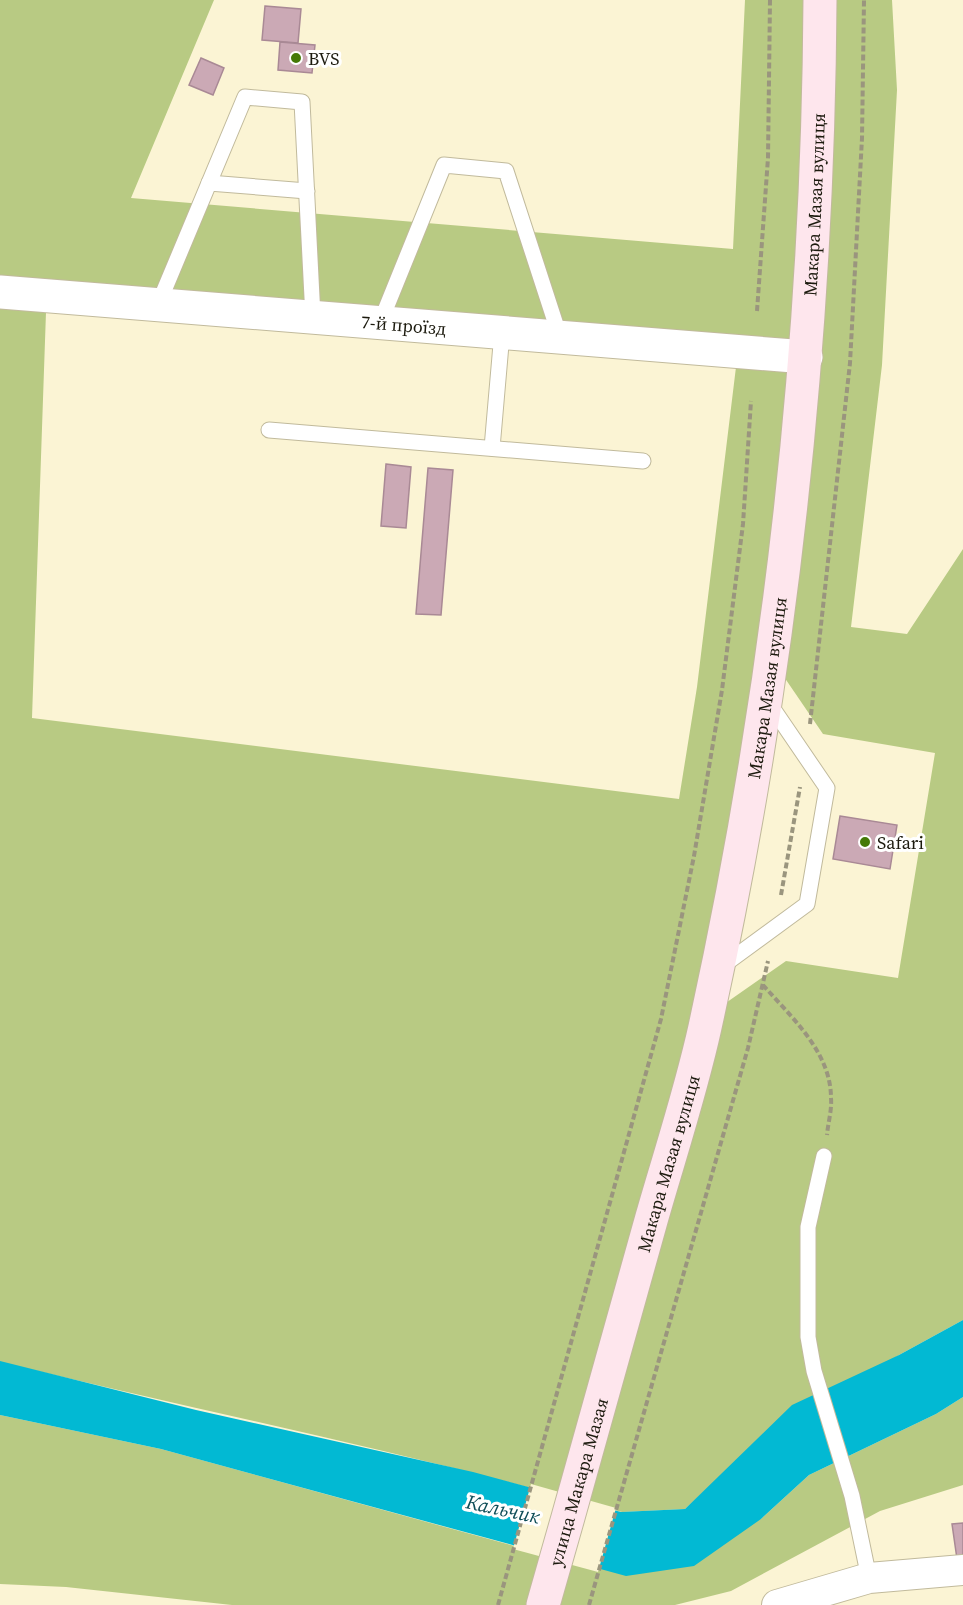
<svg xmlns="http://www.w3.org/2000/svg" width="963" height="1605" font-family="'Source Serif 4',serif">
<rect width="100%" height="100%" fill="#fbf4d4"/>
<g fill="#b8ca83">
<polygon points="0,0 214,0 131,198 733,249 745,0 812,0 799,343 0,277"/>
<polygon points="831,0 892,0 897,90 882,365 851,627 907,634 963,549 963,1320 899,1355 739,1459 685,1509 622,1512 584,1502 720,1007 786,961 898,978 935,753 823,734 780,671"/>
<path d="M0 308 46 312 32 718 679 799 697 687 736 367 793 371 754 696 693 1028 564 1497C378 1446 188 1408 0 1362Z"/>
<polygon points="963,1397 963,1485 880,1511 731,1591 675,1605 555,1605 568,1560 761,1519 809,1475 936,1414"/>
<polygon points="0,1415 161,1449 547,1555 532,1605 232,1605 66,1587 0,1584"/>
</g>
<polygon fill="#02b9d3" points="963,1320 963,1397 936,1414 809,1475 761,1519 694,1566 626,1576 161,1449 0,1415 0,1361 196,1410 473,1472 621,1512 685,1509 792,1405 899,1355"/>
<polygon fill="#fbf4d4" points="531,1484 616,1508 598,1572 513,1549"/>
<g fill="#cba9b5" stroke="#a98995" stroke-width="1.5">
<polygon points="265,6 301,9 298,43 262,40"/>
<polygon points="280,42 315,45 312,73 278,70"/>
<polygon points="201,58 224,68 213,95 189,85"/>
<polygon points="386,464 411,467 406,528 381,526"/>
<polygon points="428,468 453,470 441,615 416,614"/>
<polygon points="840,816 897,825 890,869 833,859"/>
<polygon points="963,1523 963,1558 957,1559 952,1524"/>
</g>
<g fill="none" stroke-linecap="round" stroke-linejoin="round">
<defs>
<g id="service">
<polyline points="209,183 307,191"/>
<polyline points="158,305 245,97 302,102 313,317"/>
<polyline points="380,323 444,165 506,171 560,337"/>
<polyline points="269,430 643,461"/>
<polyline points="492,448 502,333"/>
<polyline points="721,967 807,904 827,788 767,700"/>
<polyline points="824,1156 808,1227 808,1337 814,1371 852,1496 869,1578"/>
</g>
<polyline id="minor" points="777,1605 869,1578 963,1570"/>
<g id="tertiary">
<path id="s1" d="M0 292 806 357"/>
</g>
<g id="secondary">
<path id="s2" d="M543 1605C580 1476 616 1347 652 1217 670 1154 691 1091 705 1027 779 690 818 345 820 0"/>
</g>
</defs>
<use href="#service" stroke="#c1ba9c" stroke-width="17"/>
<use href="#minor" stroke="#c1ba9c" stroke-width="32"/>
<use href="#tertiary" stroke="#c1ba9c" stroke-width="35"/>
<use href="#secondary" stroke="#c1ba9c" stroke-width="35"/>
<g stroke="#9a957e" stroke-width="4" stroke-dasharray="6 3" stroke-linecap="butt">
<polyline points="757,311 768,158 770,0"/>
<polyline points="810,724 850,363 862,138 864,0"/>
<polyline points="781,895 800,787"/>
<path d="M763 985C791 1017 831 1052 831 1098 832 1110 828 1123 827 1135"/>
<polyline points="498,1605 661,1019 694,856 722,690 743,524 751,401"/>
<polyline points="589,1605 748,1048 768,961"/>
</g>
<use href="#service" stroke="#fff" stroke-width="15"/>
<use href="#minor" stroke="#fff" stroke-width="30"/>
<use href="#tertiary" stroke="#fff" stroke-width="33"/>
<use href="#secondary" stroke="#fee6ed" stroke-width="33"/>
</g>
<g fill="#457906" stroke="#fff" stroke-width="2">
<circle cx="296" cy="58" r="6"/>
<circle cx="865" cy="842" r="6"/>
</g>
<g text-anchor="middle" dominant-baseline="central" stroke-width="6" stroke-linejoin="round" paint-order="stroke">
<g font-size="18" fill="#1c1a0e" stroke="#fff" text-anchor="start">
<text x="308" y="58">BVS</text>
<text x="877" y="842">Safari</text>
</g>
<g font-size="18" fill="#1c1a0e" stroke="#fff">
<text stroke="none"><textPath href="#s2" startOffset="1431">Макара Мазая вулиця</textPath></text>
<text stroke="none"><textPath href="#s1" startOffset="405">7-й проїзд</textPath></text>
<text stroke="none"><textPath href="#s2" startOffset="945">Макара Мазая вулиця</textPath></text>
<text stroke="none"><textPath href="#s2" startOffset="459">Макара Мазая вулиця</textPath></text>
<text stroke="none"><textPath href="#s2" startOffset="128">улица Макара Мазая</textPath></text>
</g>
<g font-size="20" font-style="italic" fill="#0e4d58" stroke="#fff">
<text transform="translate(503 1509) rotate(12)">Кальчик</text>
</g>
</g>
</svg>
